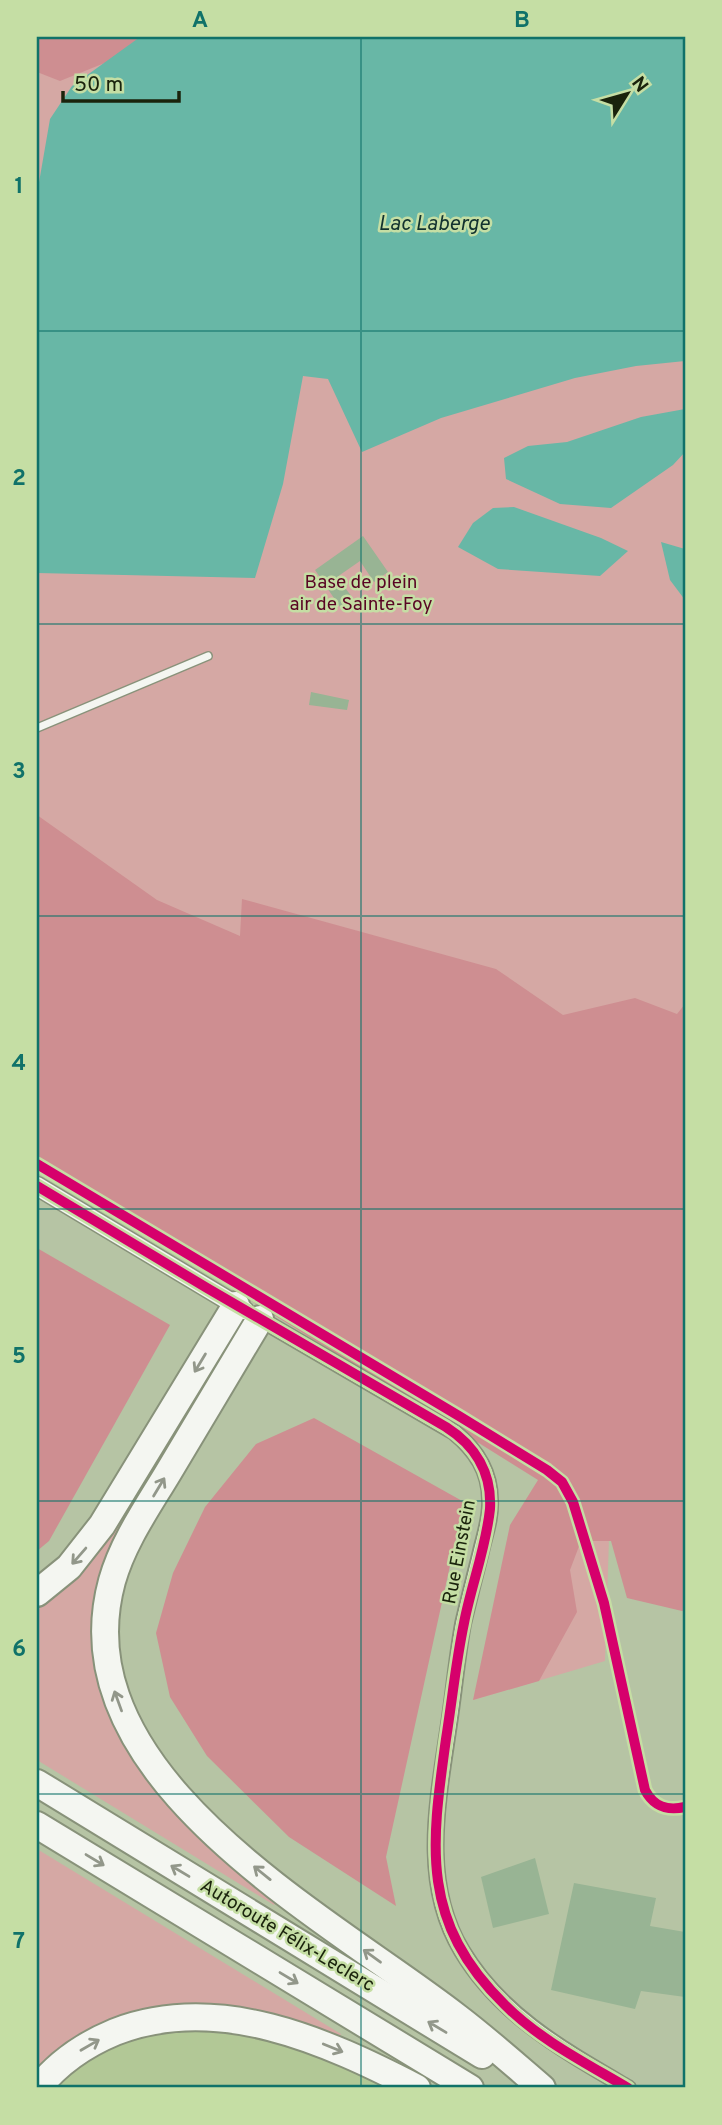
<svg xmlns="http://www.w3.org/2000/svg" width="722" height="2125" font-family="Overpass,sans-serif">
<rect width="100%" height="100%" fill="#b6c4a4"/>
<polygon fill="#b2c896" points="217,2030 256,2036 304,2049 390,2088 55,2088 84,2061 125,2041 167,2031"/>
<g fill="#d5a8a4">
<polygon points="37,37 685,37 685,1503 610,1508 605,1661 473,1700 571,1471 37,1152"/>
<path d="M200 1382 208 1388 97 1599C93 1652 96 1676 116 1725L278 1898 274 1905 37 1760V1605Z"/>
<polygon points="37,1849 341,2034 337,2040 199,2005 166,2007 137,2012 112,2019 37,2070"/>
</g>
<g fill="#ce8e91">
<polygon points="37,37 152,37 132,52 60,81 37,72"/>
<polygon points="37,815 157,900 240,936 242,899 496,969 563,1015 635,998 677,1014 685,1004 685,1610 682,1611 627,1598 611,1541 581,1541 570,1570 577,1612 539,1681 473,1700 510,1525 538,1480 37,1167"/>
<polygon points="37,1248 170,1325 49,1541 37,1551"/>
<polygon points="314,1418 464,1502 386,1857 396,1906 289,1837 207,1756 170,1697 156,1633 173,1573 205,1507 256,1444"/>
</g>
<g fill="#68b7a6">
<polygon points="140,37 685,37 685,361 636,366 575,378 441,418 362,452 328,379 303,376 283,484 255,578 37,573 37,194 50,119 72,86"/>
<polygon points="685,409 685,452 673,465 611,508 560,504 506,479 504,458 528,446 567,442 641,417"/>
<polygon points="514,507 601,538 628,551 600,576 498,569 458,547 473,523 493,508"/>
<polygon points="661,542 685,549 685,600 670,580"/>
</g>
<g fill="#98b494">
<polygon points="363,536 388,572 374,582 360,561 337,577 352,597 340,607 315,570"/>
<polygon points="311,692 349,700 347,710 309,705"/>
<polygon points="535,1858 549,1914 493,1928 481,1877"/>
<polygon points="574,1883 656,1898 650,1926 685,1932 685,1997 641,1991 635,2009 551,1990"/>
</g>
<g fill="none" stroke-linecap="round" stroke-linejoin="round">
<defs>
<polyline id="service" points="37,728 208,656"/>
<path id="minor" d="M260 1319 454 1432C476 1450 490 1471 490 1500 491 1516 486 1531 482 1547 476 1572 469 1598 463 1624 457 1657 454 1691 449 1724 438 1800 420 1882 462 1951 501 2016 565 2051 628 2088"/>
<polyline id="tertiary" points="37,1186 244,1310"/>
<g id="motorway">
<path d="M260 1319C229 1370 199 1422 168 1473 147 1508 123 1542 112 1581 58 1778 330 1918 457 2017 486 2039 514 2064 542 2088"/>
<polyline points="37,1593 69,1567 102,1525 236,1305"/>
<polyline points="37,1783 482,2055"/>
<polyline points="37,1825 470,2088"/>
<path d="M38 2088C58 2063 86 2044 115 2032 218 1992 326 2041 417 2088"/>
</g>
</defs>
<use href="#service" stroke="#88927a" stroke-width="10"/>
<use href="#minor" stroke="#88927a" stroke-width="18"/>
<use href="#tertiary" stroke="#88927a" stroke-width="21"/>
<use href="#motorway" stroke="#88927a" stroke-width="30"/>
<use href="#service" stroke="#f4f6f1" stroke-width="7"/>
<use href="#minor" stroke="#f4f6f1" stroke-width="14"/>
<use href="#tertiary" stroke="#f4f6f1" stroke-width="18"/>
<use href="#motorway" stroke="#f4f6f1" stroke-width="26"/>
<defs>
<g id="cycleway">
<path d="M37 1164 459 1416 547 1470 562 1482 573 1502 604 1603 645 1790C654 1807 667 1811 685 1807"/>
<path d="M37 1186 207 1288 446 1427C476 1446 492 1474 490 1509 486 1548 471 1586 464 1623 456 1661 452 1701 446 1739 431 1846 420 1922 505 2005 540 2040 586 2063 628 2088"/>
</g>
</defs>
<use href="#cycleway" stroke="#c5dea4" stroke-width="15"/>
<use href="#cycleway" stroke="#d6006c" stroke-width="10"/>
</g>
<defs><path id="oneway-shaft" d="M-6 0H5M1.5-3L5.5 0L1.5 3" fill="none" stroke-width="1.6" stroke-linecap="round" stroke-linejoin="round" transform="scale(1.75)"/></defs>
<g stroke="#92978a">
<use href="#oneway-shaft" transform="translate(200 1363) rotate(121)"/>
<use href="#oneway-shaft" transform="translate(159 1487) rotate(-59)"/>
<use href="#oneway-shaft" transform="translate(79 1556) rotate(131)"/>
<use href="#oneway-shaft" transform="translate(118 1701) rotate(-110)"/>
<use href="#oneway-shaft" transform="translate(95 1860) rotate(31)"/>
<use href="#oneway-shaft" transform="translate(180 1871) rotate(-149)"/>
<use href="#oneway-shaft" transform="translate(262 1873) rotate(-141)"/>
<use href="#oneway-shaft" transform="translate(372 1956) rotate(-144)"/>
<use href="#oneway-shaft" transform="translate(289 1978) rotate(31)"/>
<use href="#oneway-shaft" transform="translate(437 2027) rotate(-149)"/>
<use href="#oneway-shaft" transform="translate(90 2045) rotate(-30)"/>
<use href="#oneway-shaft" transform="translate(333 2048) rotate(22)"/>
</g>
<path fill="none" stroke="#107269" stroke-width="2" stroke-opacity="0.55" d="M361 37V2088M37 331H685M37 624H685M37 916H685M37 1209H685M37 1501H685M37 1794H685"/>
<g text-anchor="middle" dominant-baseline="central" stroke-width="5" stroke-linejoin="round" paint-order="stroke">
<g font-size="19" fill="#590524" stroke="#c5dea4">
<text x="361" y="583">Base de plein<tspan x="361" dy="22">air de Sainte-Foy</tspan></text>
</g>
<g font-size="19" fill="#1a230c" stroke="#c5dea4">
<text transform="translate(460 1552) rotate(-79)">Rue Einstein</text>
<text transform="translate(287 1936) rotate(31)">Autoroute Félix-Leclerc</text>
</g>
<g font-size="21" font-style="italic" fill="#12322f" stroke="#c5dea4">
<text x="434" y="224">Lac Laberge</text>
</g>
</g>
<rect width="722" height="2125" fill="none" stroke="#c5dea4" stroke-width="77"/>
<g transform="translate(627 94) rotate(53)" stroke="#c5dea4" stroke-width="5" paint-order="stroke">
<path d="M0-5L12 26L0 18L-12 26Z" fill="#1a230c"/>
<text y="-10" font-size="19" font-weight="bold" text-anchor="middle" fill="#1a230c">N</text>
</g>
<path d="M63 91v10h116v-10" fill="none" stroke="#1a230c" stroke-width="3.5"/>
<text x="74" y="91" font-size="21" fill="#1a230c" stroke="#c5dea4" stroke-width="5" paint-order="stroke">50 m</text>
<rect x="38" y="38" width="646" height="2048" fill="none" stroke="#107269" stroke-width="2.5"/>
<g font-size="23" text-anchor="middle" font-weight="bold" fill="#107269">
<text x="200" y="27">A</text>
<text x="522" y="27">B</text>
<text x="19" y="193">1</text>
<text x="19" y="485">2</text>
<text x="19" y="778">3</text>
<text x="19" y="1070">4</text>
<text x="19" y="1363">5</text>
<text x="19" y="1656">6</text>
<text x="19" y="1948">7</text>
</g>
</svg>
